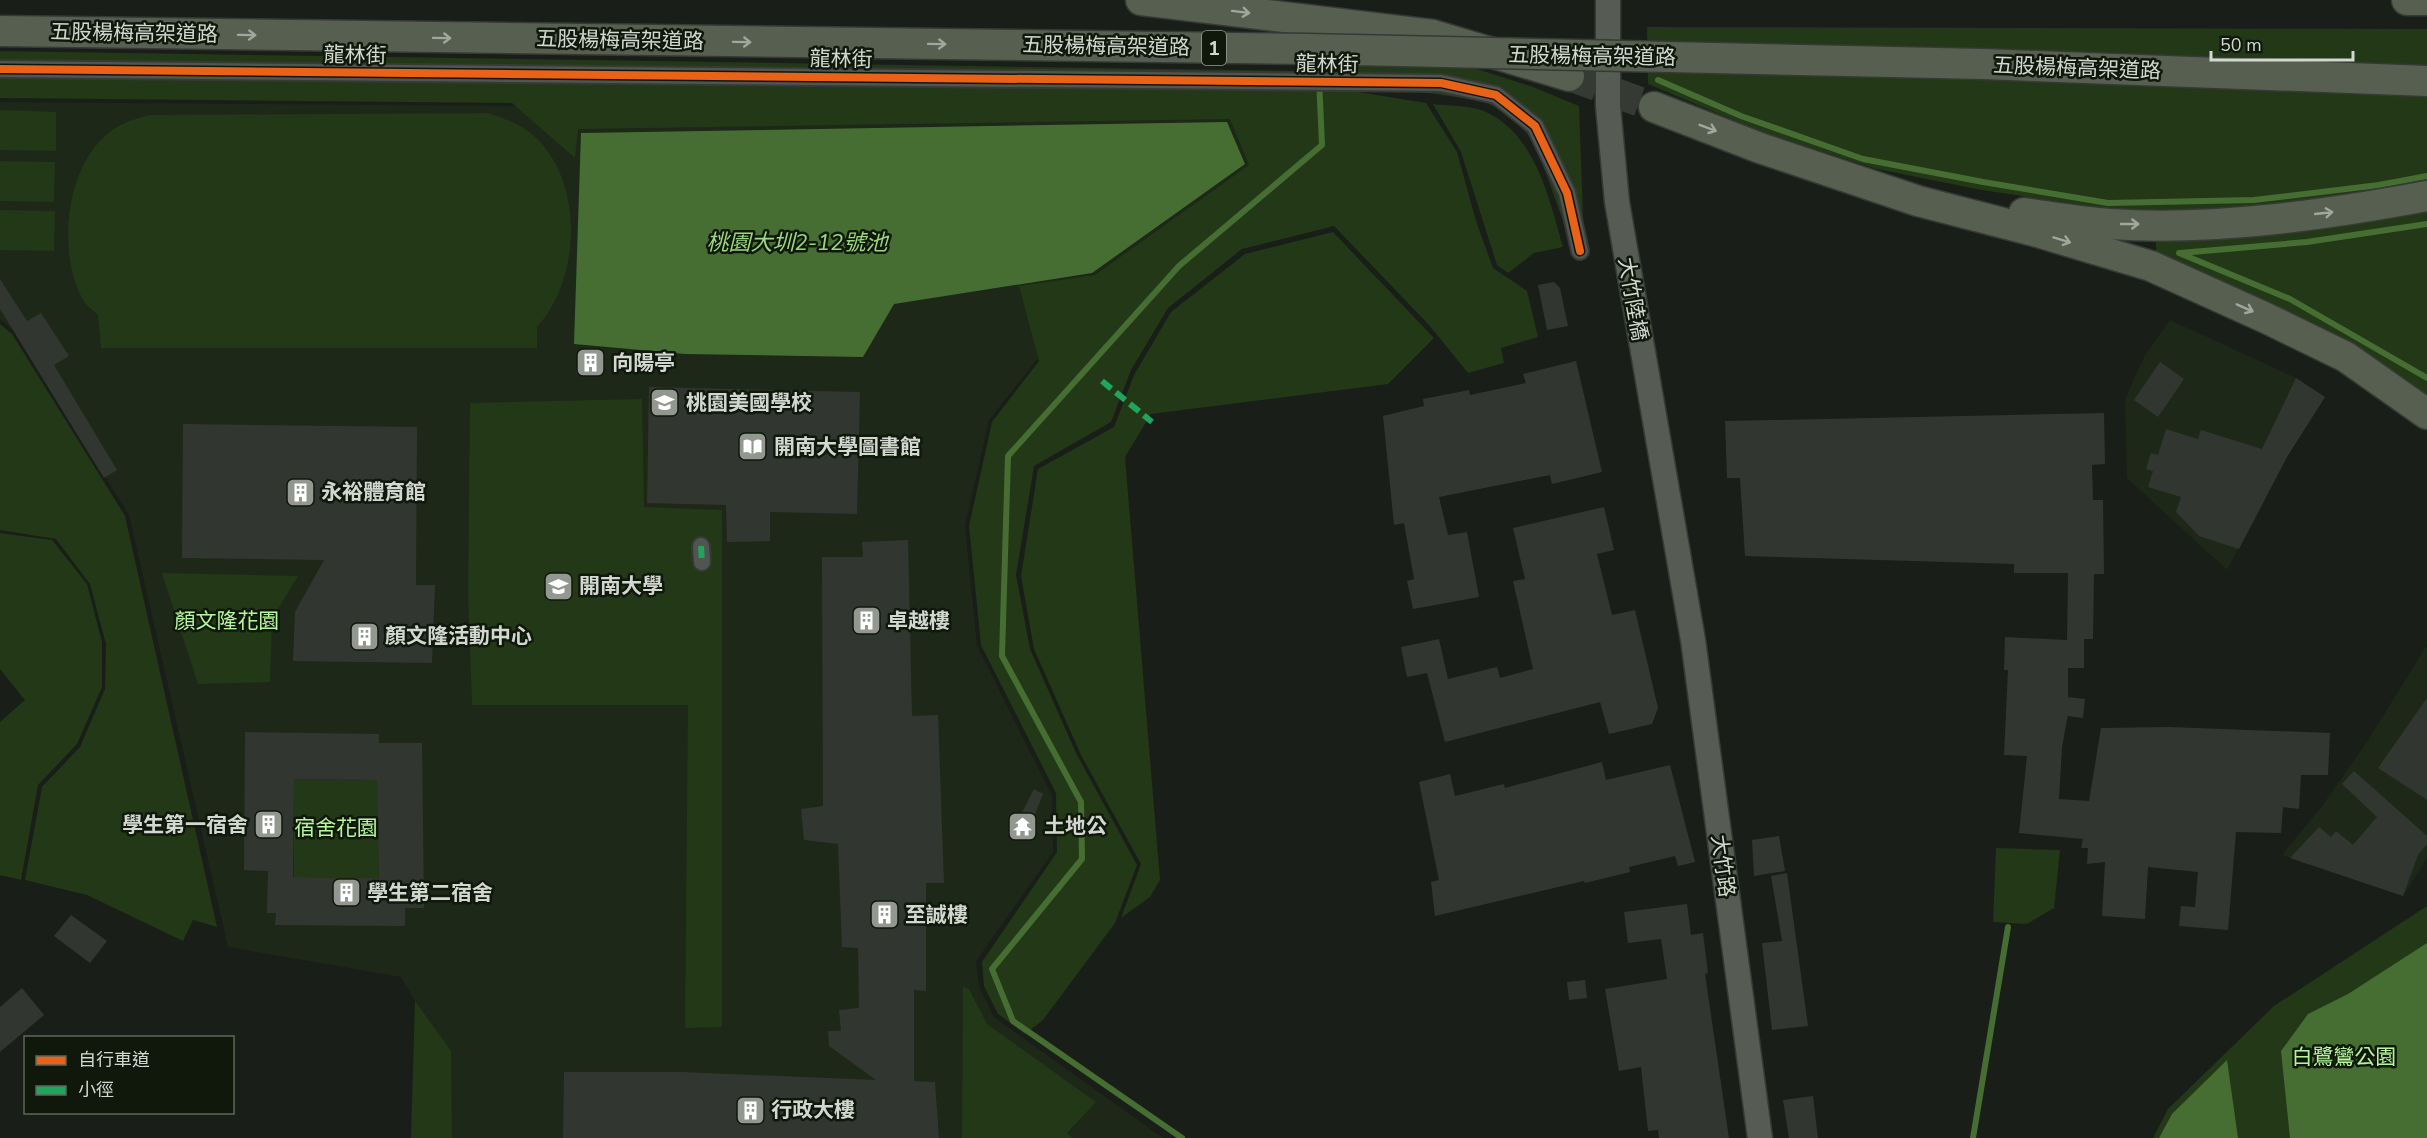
<svg xmlns="http://www.w3.org/2000/svg" width="2427" height="1138" font-family="'Nunito Sans','Noto Sans TC',sans-serif">
<rect width="100%" height="100%" fill="#1a1e18"/>
<g fill="#1d2818">
<polygon points="0,102 510,106 584,110 1235,114 1259,167 1035,362 989,420 965,526 977,646 1052,796 1053,852 976,961 979,986 994,1017 1163,1138 411,1138 415,1001 401,977 228,947 129,515 15,332 0,319"/>
<polygon points="2170,320 2296,378 2325,397 2287,457 2227,570 2127,478 2125,399 2144,357"/>
<polygon points="2427,645 2427,858 2403,896 2282,855 2322,806 2365,745"/>
</g>
<g fill="#223817">
<polygon points="1647,27 2427,29 2427,187 2327,202 2204,210 2110,209 1982,190 1877,169 1764,133 1648,84"/>
<polygon points="1346,43 1449,60 1533,87 1579,106 1584,243 1571,244 1535,142 1507,113 1483,101 1339,80"/>
<polygon points="0,51 1300,71 1306,90 1340,89 1426,103 1457,152 1476,221 1493,268 1527,291 1538,337 1501,348 1504,363 1468,373 1429,325 1334,226 1242,249 1168,308 1131,370 1111,422 1034,466 1016,575 1030,649 1076,753 1137,865 1115,923 1043,1020 1025,1034 998,1014 984,986 982,962 1057,852 1056,793 981,645 969,526 992,422 1039,361 1019,286 1095,275 1249,165 1230,119 578,129 575,158 512,103 0,98"/>
<path d="M1433 104C1448 106 1469 105 1484 111 1535 133 1549 198 1563 247L1534 253 1508 273 1497 265 1461 152Z"/>
<polygon points="0,110 56,112 56,151 0,150"/>
<path d="M488 113C506 119 523 125 536 138 585 184 580 281 537 327V348H101L98 315C93 310 85 305 82 298 58 253 65 173 104 137 117 124 131 120 149 115Z"/>
<polygon points="0,161 55,162 54,202 0,201"/>
<polygon points="2427,209 2427,401 2156,258 2156,235"/>
<polygon points="0,210 55,211 54,251 0,250"/>
<polygon points="1333,232 1434,338 1388,384 1151,414 1125,457 1160,880 1150,897 1121,918 1141,864 1081,755 1034,649 1021,576 1038,469 1114,427 1134,375 1171,312 1245,254"/>
<polygon points="0,324 12,334 125,516 217,927 193,920 183,941 87,895 25,880 42,787 80,747 105,689 106,644 90,584 56,539 0,530"/>
<polygon points="642,399 644,507 722,510 722,1027 685,1028 688,705 472,705 468,595 470,403"/>
<polygon points="0,533 52,540 87,584 102,642 102,687 77,744 38,785 21,880 0,875 0,722 25,700 0,669"/>
<polygon points="162,573 298,576 272,619 270,682 198,684"/>
<polygon points="294,779 378,780 379,878 294,877"/>
<polygon points="1996,848 2060,850 2054,908 2027,924 1993,922"/>
<polygon points="2427,906 2427,1138 2153,1138 2168,1109 2274,1006"/>
<polygon points="963,987 969,989 987,1024 1096,1102 1067,1133 1072,1138 962,1138"/>
<polygon points="415,1001 451,1051 452,1138 411,1138"/>
</g>
<g fill="#466e32">
<polygon points="1227,122 1245,164 1092,273 894,304 863,357 685,354 574,344 581,133"/>
<polygon points="2427,943 2427,1138 2290,1138 2281,1051 2308,1014 2348,994"/>
<polygon points="2227,1060 2238,1138 2159,1138 2172,1114"/>
</g>
<g fill="none" stroke-linecap="round" stroke-linejoin="round">
<g stroke="#466e32" stroke-width="6">
<polyline points="1658,80 1741,116 1863,159 1983,182 2108,203 2254,200 2379,185 2427,176"/>
<polyline points="2179,253 2290,299 2427,378"/>
<polyline points="2180,253 2307,242 2427,224"/>
<polyline points="1182,1138 1013,1021 992,969 1082,859 1081,802 1002,656 1008,456 1179,266 1322,145 1318,56"/>
<polyline points="1973,1138 2008,927"/>
</g>
</g>
<g fill="#323630" fill-rule="evenodd">
<polygon points="0,279 27,321 41,313 69,356 54,365 117,470 104,478 0,309"/>
<polygon points="1554,282 1560,288 1568,326 1547,330 1538,285"/>
<polygon points="577,356 599,356 591,376 576,374"/>
<polygon points="1576,361 1602,472 1552,484 1550,475 1439,497 1448,535 1467,532 1479,597 1413,609 1407,581 1414,579 1404,523 1394,525 1383,416 1424,406 1423,399 1469,390 1470,395 1526,383 1523,374"/>
<polygon points="2160,362 2184,379 2158,417 2134,400"/>
<polygon points="2296,378 2325,397 2287,457 2239,549 2199,536 2176,512 2181,497 2148,487 2153,471 2146,469 2151,453 2158,455 2166,429 2198,439 2201,430 2262,449"/>
<polygon points="649,387 860,392 857,514 770,512 770,541 727,542 726,505 647,503"/>
<polygon points="2104,413 2105,464 2092,465 2093,500 2103,500 2104,574 2094,574 2093,639 2084,639 2084,668 2068,668 2068,697 2085,699 2083,718 2068,716 2067,719 2062,748 2059,799 2089,801 2101,728 2169,727 2330,733 2328,775 2301,775 2299,809 2283,807 2281,833 2236,832 2228,930 2179,926 2181,906 2195,907 2198,872 2148,867 2145,919 2102,916 2105,862 2087,864 2088,848 2081,848 2083,839 2019,833 2027,756 2004,755 2008,670 2004,670 2005,637 2067,640 2068,573 2014,573 2014,564 1745,556 1740,478 1727,478 1725,421"/>
<polygon points="183,424 417,427 416,585 435,585 432,663 293,661 295,612 324,560 182,558"/>
<polygon points="1604,507 1614,550 1597,554 1612,615 1635,610 1658,708 1652,724 1609,734 1600,702 1445,742 1427,673 1407,677 1401,647 1439,639 1448,679 1497,667 1500,678 1533,669 1513,581 1525,579 1513,528"/>
<polygon points="908,540 912,716 938,715 944,883 926,883 926,991 914,990 914,1081 935,1082 939,1138 563,1138 564,1072 682,1072 876,1080 829,1046 828,1031 841,1031 839,1010 859,1008 858,948 842,947 838,844 804,840 801,809 823,806 822,557 863,557 862,542"/>
<polygon points="2427,698 2427,800 2378,768"/>
<path d="M245 732 379 734V743H422L424 908H405V926L275 925 276 913H267L268 871 244 870ZM294 779 377 780 379 878 293 877Z"/>
<polygon points="1602,762 1606,780 1670,765 1695,862 1678,866 1675,856 1629,867 1630,872 1585,883 1584,881 1435,916 1431,882 1439,880 1419,782 1450,774 1455,796 1504,784 1505,788"/>
<polygon points="2354,771 2427,836 2427,844 2418,855 2403,896 2290,858 2319,827 2331,837 2336,831 2353,845 2377,817 2342,784"/>
<polygon points="1034,789 1043,794 1026,837 1013,830"/>
<polygon points="1779,836 1785,871 1754,876 1752,840"/>
<polygon points="1787,873 1808,1026 1772,1030 1762,943 1782,941 1771,876"/>
<polygon points="1687,904 1691,935 1703,933 1708,973 1705,974 1729,1138 1659,1138 1658,1130 1648,1131 1641,1067 1619,1071 1605,989 1667,979 1661,939 1628,943 1624,912"/>
<polygon points="71,915 107,941 90,963 54,936"/>
<polygon points="1585,980 1587,998 1569,1000 1567,982"/>
<polygon points="22,988 44,1015 0,1052 0,1007"/>
<polygon points="1813,1096 1818,1138 1789,1138 1783,1100"/>
</g>
<g fill="none" stroke-linecap="round" stroke-linejoin="round">
<polyline stroke="#363a34" stroke-width="30" stroke-dasharray="30 15" stroke-linecap="butt" points="1569,76 1654,107"/>
<defs>
<g id="street">
<polyline points="0,69 1441,83 1496,95 1535,126 1567,193 1580,251"/>
<polyline points="701,546 702,562"/>
</g>
<polyline id="secondary" points="1608,0 1608,106 1617,202 1693,640 1760,1138"/>
<g id="highway">
<polyline points="1141,0 1433,35 1569,76"/>
<polyline points="2407,0 2427,0"/>
<polyline points="1654,107 1760,148 1918,201 2034,231 2151,266 2266,318 2346,357 2427,414"/>
<path d="M2024 213C2053 217 2081 222 2110 224 2212 231 2326 215 2427 196"/>
</g>
</defs>
<use href="#street" stroke="#363a35" stroke-width="20"/>
<use href="#secondary" stroke="#363a35" stroke-width="27"/>
<use href="#highway" stroke="#363a35" stroke-width="33"/>
<use href="#street" stroke="#515450" stroke-width="16"/>
<use href="#secondary" stroke="#565c53" stroke-width="24"/>
<use href="#highway" stroke="#565f50" stroke-width="30"/>
<defs>
<polyline id="highway-bridge" points="0,31 1308,49 1983,64 2427,81"/>
</defs>
<use href="#highway-bridge" stroke="#363a35" stroke-width="33" stroke-linecap="butt"/>
<use href="#highway-bridge" stroke="#565f50" stroke-width="30"/>
<g stroke="#20a55d" stroke-width="6" stroke-dasharray="12 6" stroke-linecap="butt">
<polyline points="1102,381 1152,422"/>
<polyline points="701,546 702,562"/>
</g>
<defs>
<polyline id="cycleway" points="0,69 1441,83 1496,95 1535,126 1567,193 1580,251"/>
</defs>
<use href="#cycleway" stroke="#10180c" stroke-width="11"/>
<use href="#cycleway" stroke="#ea6118" stroke-width="8"/>
</g>
<defs><path id="oneway-shaft" d="M-6 0H5M1.5-3L5.5 0L1.5 3" fill="none" stroke-width="1.6" stroke-linecap="round" stroke-linejoin="round" transform="scale(1.5)"/></defs>
<g stroke="#a0a89d">
<use href="#oneway-shaft" transform="translate(1241 12) rotate(7)"/>
<use href="#oneway-shaft" transform="translate(247 35) rotate(1)"/>
<use href="#oneway-shaft" transform="translate(442 38) rotate(1)"/>
<use href="#oneway-shaft" transform="translate(742 42) rotate(1)"/>
<use href="#oneway-shaft" transform="translate(937 44) rotate(1)"/>
<use href="#oneway-shaft" transform="translate(1708 128) rotate(21)"/>
<use href="#oneway-shaft" transform="translate(2324 213) rotate(-6)"/>
<use href="#oneway-shaft" transform="translate(2130 224)"/>
<use href="#oneway-shaft" transform="translate(2062 240) rotate(17)"/>
<use href="#oneway-shaft" transform="translate(2245 308) rotate(24)"/>
</g>
<defs>
<symbol id="building-square" viewBox="-11 -11 22 22"><rect x="-9" y="-9" width="18" height="18" rx="4" fill="#929790" stroke="#10180c"/><path d="M-4-6H4V6H1V3H-1V6H-4ZM-2.5-4.3h1.7v1.8h-1.7ZM.8-4.3h1.7v1.8H.8ZM-2.5-1h1.7V.8h-1.7ZM.8-1h1.7V.8H.8Z" fill="#fff"/></symbol>
<symbol id="school-square" viewBox="-11 -11 22 22"><rect x="-9" y="-9" width="18" height="18" rx="4" fill="#929790" stroke="#10180c"/><path d="M0-5L7-2L0 1L-7-2ZM-4 1L0 2.5L4 1V4Q0 6-4 4Z" fill="#fff"/></symbol>
<symbol id="library-square" viewBox="-11 -11 22 22"><rect x="-9" y="-9" width="18" height="18" rx="4" fill="#929790" stroke="#10180c"/><path d="M-6-4Q-3-5.5-.7-3.5V5Q-3 3-6 4ZM6-4Q3-5.5 .7-3.5V5Q3 3 6 4Z" fill="#fff"/></symbol>
<symbol id="university-square" viewBox="-11 -11 22 22"><rect x="-9" y="-9" width="18" height="18" rx="4" fill="#929790" stroke="#10180c"/><path d="M0-5L7-2L0 1L-7-2ZM-4 1L0 2.5L4 1V4Q0 6-4 4Z" fill="#fff"/></symbol>
<symbol id="temple-square" viewBox="-11 -11 22 22"><rect x="-9" y="-9" width="18" height="18" rx="4" fill="#929790" stroke="#10180c"/><path d="M0-6L5-2H3V0L6.5 2.5H4V6H1.5V3h-3V6H-4V2.5H-6.5L-3 0V-2H-5Z" fill="#fff"/></symbol>
</defs>
<g fill-rule="evenodd">
<use href="#building-square" x="574" y="346" width="33" height="33"/>
<use href="#school-square" x="648" y="386" width="33" height="33"/>
<use href="#library-square" x="736" y="430" width="33" height="33"/>
<use href="#building-square" x="284" y="476" width="33" height="33"/>
<use href="#university-square" x="542" y="570" width="33" height="33"/>
<use href="#building-square" x="850" y="604" width="33" height="33"/>
<use href="#building-square" x="348" y="620" width="33" height="33"/>
<use href="#building-square" x="252" y="808" width="33" height="33"/>
<use href="#temple-square" x="1006" y="810" width="33" height="33"/>
<use href="#building-square" x="330" y="876" width="33" height="33"/>
<use href="#building-square" x="868" y="898" width="33" height="33"/>
<use href="#building-square" x="734" y="1094" width="33" height="33"/>
</g>
<g text-anchor="middle" dominant-baseline="central" stroke-width="5" stroke-linejoin="round" paint-order="stroke">
<rect fill="#10180c" stroke="#989e95" stroke-width="1.5" x="1202" y="31" width="24" height="34" rx="4.5"/>
<g font-size="20" font-weight="bold" fill="#d2d8d0">
<text x="1214" y="48">1</text>
</g>
<g font-size="21" fill="#d2d8d0" stroke="#10180c">
<text transform="translate(134 33) rotate(1)">五股楊梅高架道路</text>
<text transform="translate(620 40) rotate(1)">五股楊梅高架道路</text>
<text transform="translate(1106 46) rotate(1)">五股楊梅高架道路</text>
<text transform="translate(355 55) rotate(1)">龍林街</text>
<text transform="translate(1592 56) rotate(1)">五股楊梅高架道路</text>
<text transform="translate(841 59) rotate(1)">龍林街</text>
<text transform="translate(1327 64) rotate(1)">龍林街</text>
<text transform="translate(2077 68) rotate(2)">五股楊梅高架道路</text>
<text transform="translate(1633 299) rotate(80)">大竹陸橋</text>
<text transform="translate(1723 866) rotate(82)">大竹路</text>
</g>
<g font-size="21" font-weight="bold" fill="#d2d8d0" stroke="#10180c" text-anchor="start">
<text x="612" y="363">向陽亭</text>
<text x="686" y="403">桃園美國學校</text>
<text x="774" y="447">開南大學圖書館</text>
<text x="321" y="492">永裕體育館</text>
<text x="579" y="586">開南大學</text>
<text x="887" y="621">卓越樓</text>
<text x="385" y="636">顏文隆活動中心</text>
<text x="248" y="825" text-anchor="end">學生第一宿舍</text>
<text x="1044" y="826">土地公</text>
<text x="367" y="893">學生第二宿舍</text>
<text x="905" y="915">至誠樓</text>
<text x="771" y="1110">行政大樓</text>
</g>
<g font-size="21" fill="#b6f69a" stroke="#10180c">
<text x="227" y="621">顏文隆花園</text>
<text x="336" y="828">宿舍花園</text>
<text x="2344" y="1057">白鷺鸞公園</text>
</g>
<g font-size="22" font-style="italic" fill="#9ad77d" stroke="#10180c">
<text x="797" y="243">桃園大圳2-12號池</text>
</g>
</g>
<rect x="24" y="1036" width="210" height="78" fill="#10180c" stroke="#5e655a" stroke-width="1.5"/>
<rect x="36" y="1056" width="30" height="9" fill="#ea6118" stroke="#5e655a" stroke-width="1.5"/>
<text x="78" y="1066" font-size="18" fill="#d2d8d0">自行車道</text>
<rect x="36" y="1086" width="30" height="9" fill="#20a55d" stroke="#5e655a" stroke-width="1.5"/>
<text x="78" y="1096" font-size="18" fill="#d2d8d0">小徑</text>
<path d="M2211 51v9h142v-9" fill="none" stroke="#d2d8d0" stroke-width="3"/>
<text x="2220" y="51" font-size="18" fill="#d2d8d0" stroke="#10180c" stroke-width="4.5" paint-order="stroke">50 m</text>
</svg>
